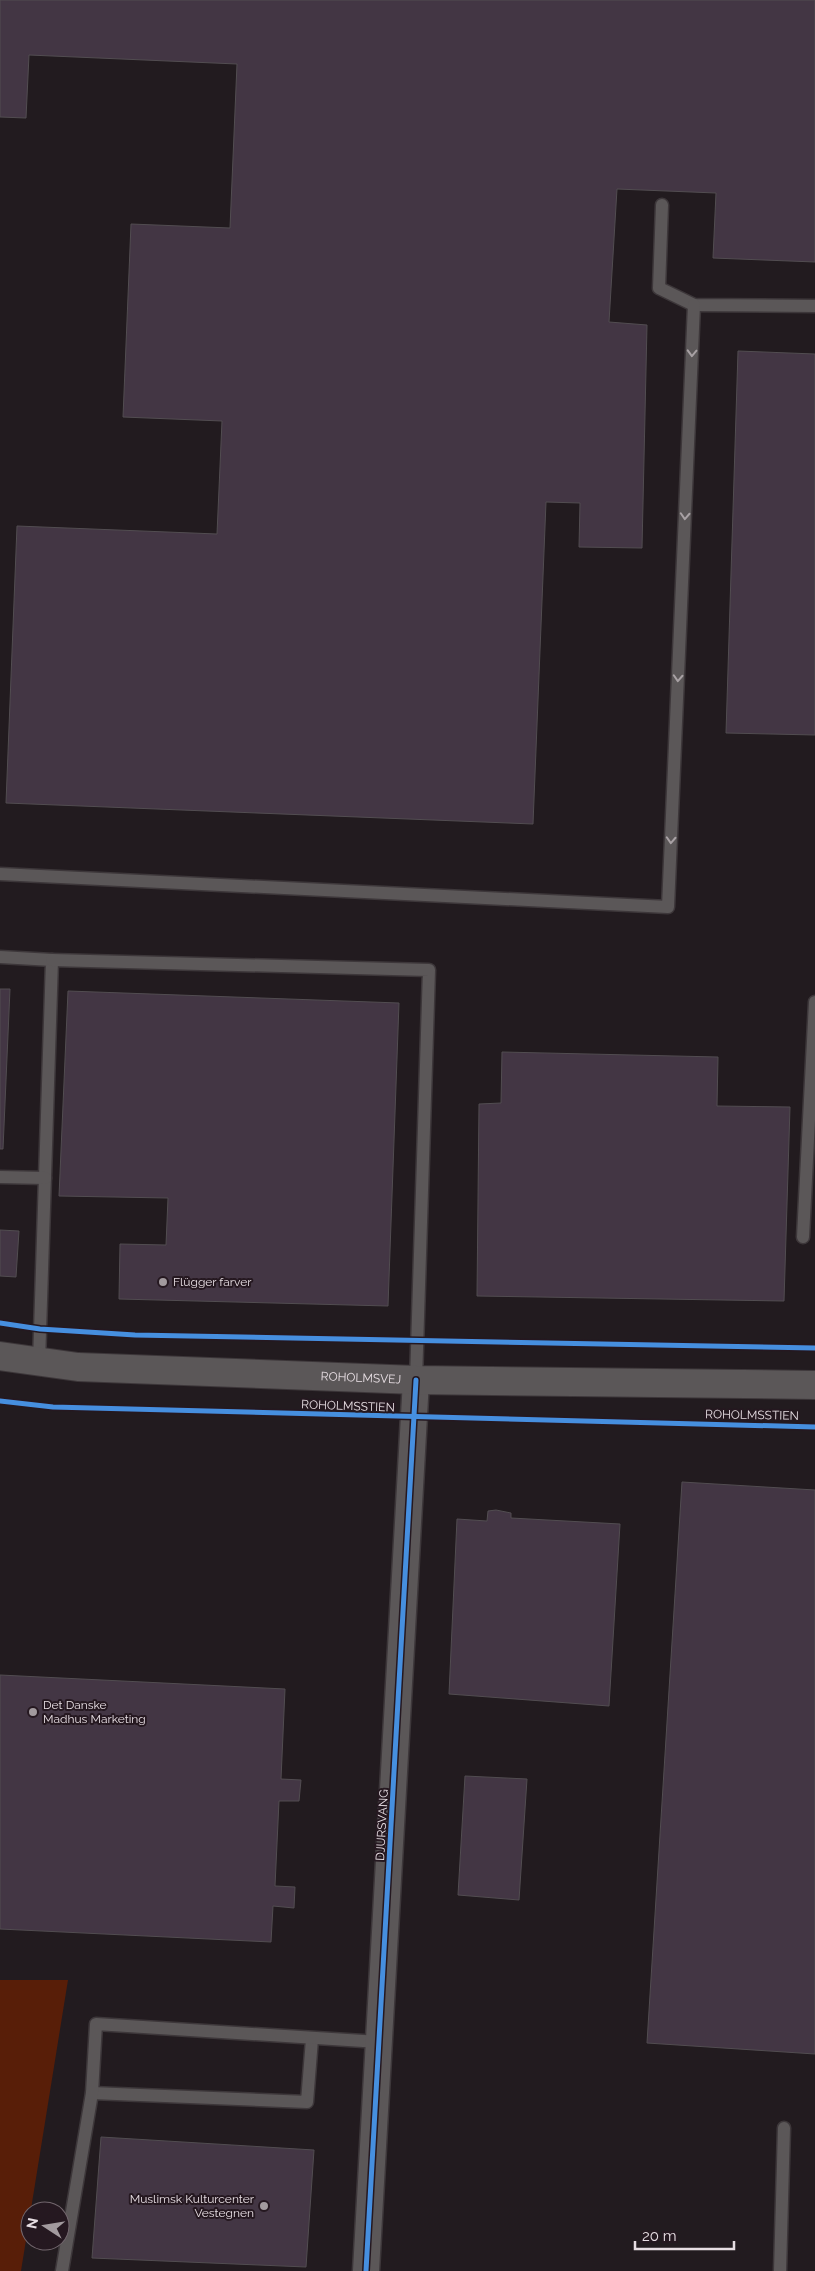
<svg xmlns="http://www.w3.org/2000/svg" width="815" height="2271" font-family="Raleway,sans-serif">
<rect width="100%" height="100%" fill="#221b1f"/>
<polygon fill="#581e08" points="0,1980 68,1980 21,2271 0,2271"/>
<g fill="#433644" stroke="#524d51">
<polygon points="0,0 815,0 815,262 713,258 716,193 617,189 609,322 647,325 642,548 579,547 580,503 546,502 533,824 6,803 17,526 217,534 222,421 123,417 131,224 230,228 237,64 29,55 26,118 0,117"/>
<polygon points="738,351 815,354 815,735 726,733"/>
<polygon points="0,989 10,989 3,1149 0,1149"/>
<polygon points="68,991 399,1003 388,1306 119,1299 120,1244 166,1245 168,1198 59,1196"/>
<polygon points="502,1052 718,1057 717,1106 790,1107 784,1301 477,1296 479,1104 501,1103"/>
<polygon points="0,1230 19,1231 16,1277 0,1276"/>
<polygon points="682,1482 815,1490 815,2054 647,2043"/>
<polygon points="496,1510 511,1513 511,1518 620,1524 609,1706 449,1694 457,1519 487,1521 488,1511"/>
<polygon points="0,1675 285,1689 281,1779 301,1780 299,1801 279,1801 275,1886 295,1887 294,1908 273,1906 271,1942 0,1929"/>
<polygon points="465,1776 527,1779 519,1900 458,1895"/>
<polygon points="101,2137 314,2150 306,2267 92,2258"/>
</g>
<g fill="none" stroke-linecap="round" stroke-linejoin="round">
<defs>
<g id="service">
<polyline points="662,205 659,288 694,305 815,306"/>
<polyline points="0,874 668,907 694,305"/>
<polyline points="0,957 52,960 39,1362"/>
<polyline points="52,960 429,970 416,1380"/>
<polyline points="0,1177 45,1178"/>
<polyline points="803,1237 815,1002"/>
<polyline points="92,2093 307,2102 312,2039"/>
<polyline points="62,2271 92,2093 96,2024 379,2042"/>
<polyline points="780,2271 784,2128"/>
</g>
<polyline id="minor" points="366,2271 416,1380"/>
<g id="tertiary">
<path id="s1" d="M0 1356 78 1367 416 1380 815 1385"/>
</g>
</defs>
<use href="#service" stroke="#3d373a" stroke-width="15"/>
<use href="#minor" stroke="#3d373a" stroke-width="29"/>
<use href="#tertiary" stroke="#3d373a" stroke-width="30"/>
<use href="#service" stroke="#5b5758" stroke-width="12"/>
<use href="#minor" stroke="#5b5758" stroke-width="26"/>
<use href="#tertiary" stroke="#5b5758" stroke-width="28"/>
<defs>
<g id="cycleway">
<polyline points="0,1323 40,1329 135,1335 815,1348"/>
<polyline points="0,1401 53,1407 815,1427"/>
<polyline points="366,2271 416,1380"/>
</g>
</defs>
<use href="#cycleway" stroke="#251820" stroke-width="8"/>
<use href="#cycleway" stroke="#468fdf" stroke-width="5"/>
</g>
<defs><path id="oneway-chevron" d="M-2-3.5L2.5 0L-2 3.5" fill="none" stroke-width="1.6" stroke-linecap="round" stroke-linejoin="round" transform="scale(1.25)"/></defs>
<g stroke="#a8a1a4">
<use href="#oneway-chevron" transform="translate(692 353) rotate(92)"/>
<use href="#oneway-chevron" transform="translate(685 516) rotate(93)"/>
<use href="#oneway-chevron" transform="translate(678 678) rotate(93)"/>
<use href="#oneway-chevron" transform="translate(671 840) rotate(93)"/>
</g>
<g fill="#a29a9e" stroke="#251820" stroke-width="2">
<circle cx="163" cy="1282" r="5"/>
<circle cx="33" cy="1712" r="5"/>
<circle cx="264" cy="2206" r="5"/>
</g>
<g text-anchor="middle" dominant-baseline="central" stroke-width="4" stroke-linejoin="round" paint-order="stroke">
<g font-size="12" fill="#e7dee3" stroke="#251820" text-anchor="start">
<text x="173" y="1282">Flügger farver</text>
<text x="43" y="1705">Det Danske<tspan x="43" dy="14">Madhus Marketing</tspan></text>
<text x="254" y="2199" text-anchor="end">Muslimsk Kulturcenter<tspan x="254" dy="14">Vestegnen</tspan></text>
</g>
<g font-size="12" fill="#e7dee3" stroke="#251820">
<text stroke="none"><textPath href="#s1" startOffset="362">ROHOLMSVEJ</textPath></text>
<text transform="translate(348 1406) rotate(2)">ROHOLMSSTIEN</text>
<text transform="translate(752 1415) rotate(1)">ROHOLMSSTIEN</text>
<text transform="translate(382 1825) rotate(-87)">DJURSVANG</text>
</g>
</g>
<g transform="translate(45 2226) rotate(282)"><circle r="24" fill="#251820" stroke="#73676e"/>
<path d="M0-4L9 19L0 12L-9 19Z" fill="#a29a9e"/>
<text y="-8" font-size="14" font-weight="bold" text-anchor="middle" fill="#e7dee3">N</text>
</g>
<path d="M635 2241v8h99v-8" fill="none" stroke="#e7dee3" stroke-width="2.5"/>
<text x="642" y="2241" font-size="15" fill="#e7dee3" stroke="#251820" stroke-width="4" paint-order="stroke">20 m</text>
</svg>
